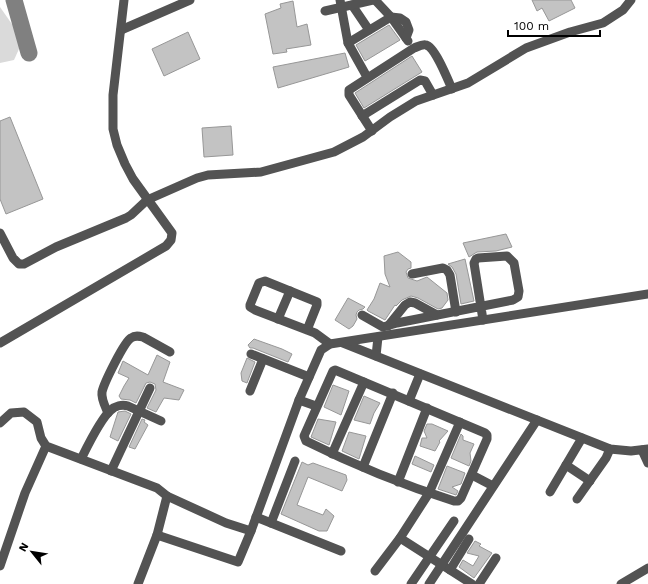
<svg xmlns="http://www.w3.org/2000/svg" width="648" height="584" font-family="'Work Sans',sans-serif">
<rect width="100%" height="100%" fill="#fff"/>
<polygon fill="#dadada" points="0,7 23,40 14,60 0,63"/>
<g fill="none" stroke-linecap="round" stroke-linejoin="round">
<polyline stroke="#808080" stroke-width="17" points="14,0 29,53"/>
</g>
<g fill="#c3c3c3" stroke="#979797">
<polygon points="532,0 571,0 575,8 549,21 542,8 537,11"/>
<polygon points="293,1 297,27 307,24 311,45 286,49 287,52 273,54 265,14 281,8 280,4"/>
<polygon points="389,25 400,40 365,61 356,45"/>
<polygon points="188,32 200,59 164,76 152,49"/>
<polygon points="345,53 349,67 278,88 273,67"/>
<polygon points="412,56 422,72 364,108 355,93"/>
<polygon points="10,117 43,199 6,214 0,199 0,121"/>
<polygon points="231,126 233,155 204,157 202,128"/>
<polygon points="506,234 512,247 496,251 477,252 469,257 463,243"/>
<polygon points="398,252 411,262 411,268 408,269 406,272 408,278 417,281 427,277 447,293 448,300 442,308 438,309 418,298 411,296 402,300 396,306 395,305 385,320 368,311 367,310 374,299 380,283 390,287 385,274 384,256"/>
<polygon points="465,259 474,301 461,304 456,274 452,267 448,264"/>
<polygon points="348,298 365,307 363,309 359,310 357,312 356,315 357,319 353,326 349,329 335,320"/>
<polygon points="254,339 282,349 292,354 288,362 253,348 250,348 248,345"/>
<polygon points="157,355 170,362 163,382 184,390 179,400 164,398 156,412 147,408 156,390 155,384 150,382 146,383 136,403 130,400 121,399 119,396 124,386 129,378 118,373 123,361 148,375"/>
<polygon points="247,358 255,362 247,383 242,381 241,373"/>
<polygon points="333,385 349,391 341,415 324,407"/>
<polygon points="364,396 380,403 374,413 370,424 354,420"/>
<polygon points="125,411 131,414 118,441 110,437 118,412"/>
<polygon points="142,419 145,420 144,422 148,425 135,449 129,447"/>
<polygon points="318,419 336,422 329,445 311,437"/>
<polygon points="427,424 432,424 448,431 439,441 440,442 435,451 420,446 422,438 427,438 424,431"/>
<polygon points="349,432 366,436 359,459 342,451"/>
<polygon points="461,434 463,436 463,440 474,444 470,453 471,461 469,466 451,458"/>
<polygon points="415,456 434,465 431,472 412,464"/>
<polygon points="302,462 308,465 313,463 346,475 347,480 342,491 308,477 297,505 323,515 326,509 334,516 327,531 319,531 281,514"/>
<polygon points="447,466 465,473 461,484 452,487 458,491 456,495 438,489"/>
<polygon points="475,541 481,544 479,546 492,553 474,578 459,567 463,560 473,566 479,556 467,553"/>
</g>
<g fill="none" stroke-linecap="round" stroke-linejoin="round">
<g stroke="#535353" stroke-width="9">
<polyline points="340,0 348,43 367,77"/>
<polyline points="375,0 391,17 408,41"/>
<polyline points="352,5 369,30"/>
<polyline points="325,11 373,0"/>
<polyline points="121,30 190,0"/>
<polyline points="348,43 391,17 400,18 406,22 409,30 406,38"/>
<polyline points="362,116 420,80 425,81 433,95"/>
<path d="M372 131 349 95V90L414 48C417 47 422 44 426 45 435 47 448 80 452 89"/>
<polyline points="0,233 13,258 19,264 24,264 56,247 126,218 131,215 147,200 197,178 208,175 261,172 334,152 363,137 390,117 416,101 468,83 526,48 570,32 603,23 623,10 631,0"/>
<polyline points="412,274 443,268 447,270 450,275 456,312"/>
<polyline points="362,315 383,327 397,323 513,300 518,297 519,291 514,263 507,256 478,258 476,259 474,263 483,320"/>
<polyline points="278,319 290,291"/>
<polyline points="388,326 405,305 410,302 415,303 437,315"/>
<polyline points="307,330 317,305 317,302 265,281 259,283 250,305 250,307 255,310 315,333 330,344"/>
<polyline points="0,343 166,246 171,240 172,233 133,179 125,164 117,145 113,129 113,95 124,0"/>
<polyline points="343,343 610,449 631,451 648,449"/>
<polyline points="251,354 309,377"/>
<polyline points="376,356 378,337"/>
<path d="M335 370 485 433 487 435V439L461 498 458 501H454C403 485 354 465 306 441L304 436 333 371Z"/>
<polyline points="250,391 263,359"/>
<polyline points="299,400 316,406"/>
<polyline points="409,401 420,374"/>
<path d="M108 413C105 406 101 399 102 392 104 383 124 342 131 338 135 335 139 336 143 337L170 352"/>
<polyline points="0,423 11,413 24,412 37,422 41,438 46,446 157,488 167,496 157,535"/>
<polyline points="642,450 648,463"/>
<polyline points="332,454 364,382"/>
<path d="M81 459C87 447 101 418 111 410 115 406 122 404 128 406L161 421"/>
<polyline points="566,465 590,481"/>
<polyline points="363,467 393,393"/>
<polyline points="111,471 150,388"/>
<polyline points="472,475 493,486"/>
<polyline points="398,482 427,408"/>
<polyline points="550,492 582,438"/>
<polyline points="167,496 226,523 251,531"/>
<polyline points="577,499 606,458 610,449"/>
<polyline points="256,517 341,551"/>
<polyline points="271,523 295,461"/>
<polyline points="400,538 472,584"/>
<polyline points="0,566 25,493 46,446"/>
<polyline points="450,570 469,539"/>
<polyline points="375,571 400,538 429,493 460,422"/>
<polyline points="138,584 157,535 238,562 251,531 299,400 321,350 330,344 648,294"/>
<polyline points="411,584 454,521"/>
<polyline points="429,584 537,420"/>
<polyline points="479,584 496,558"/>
<polyline points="621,584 648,568"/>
</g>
</g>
<g transform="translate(32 552) rotate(300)" stroke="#ffffff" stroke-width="3" paint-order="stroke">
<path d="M0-3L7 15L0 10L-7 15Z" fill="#000000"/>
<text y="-6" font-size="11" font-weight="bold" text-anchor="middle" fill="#000000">N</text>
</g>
<path d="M508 30v6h92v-6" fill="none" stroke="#000000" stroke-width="2"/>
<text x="514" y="30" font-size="12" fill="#000000" stroke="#ffffff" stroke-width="3" paint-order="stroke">100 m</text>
</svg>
